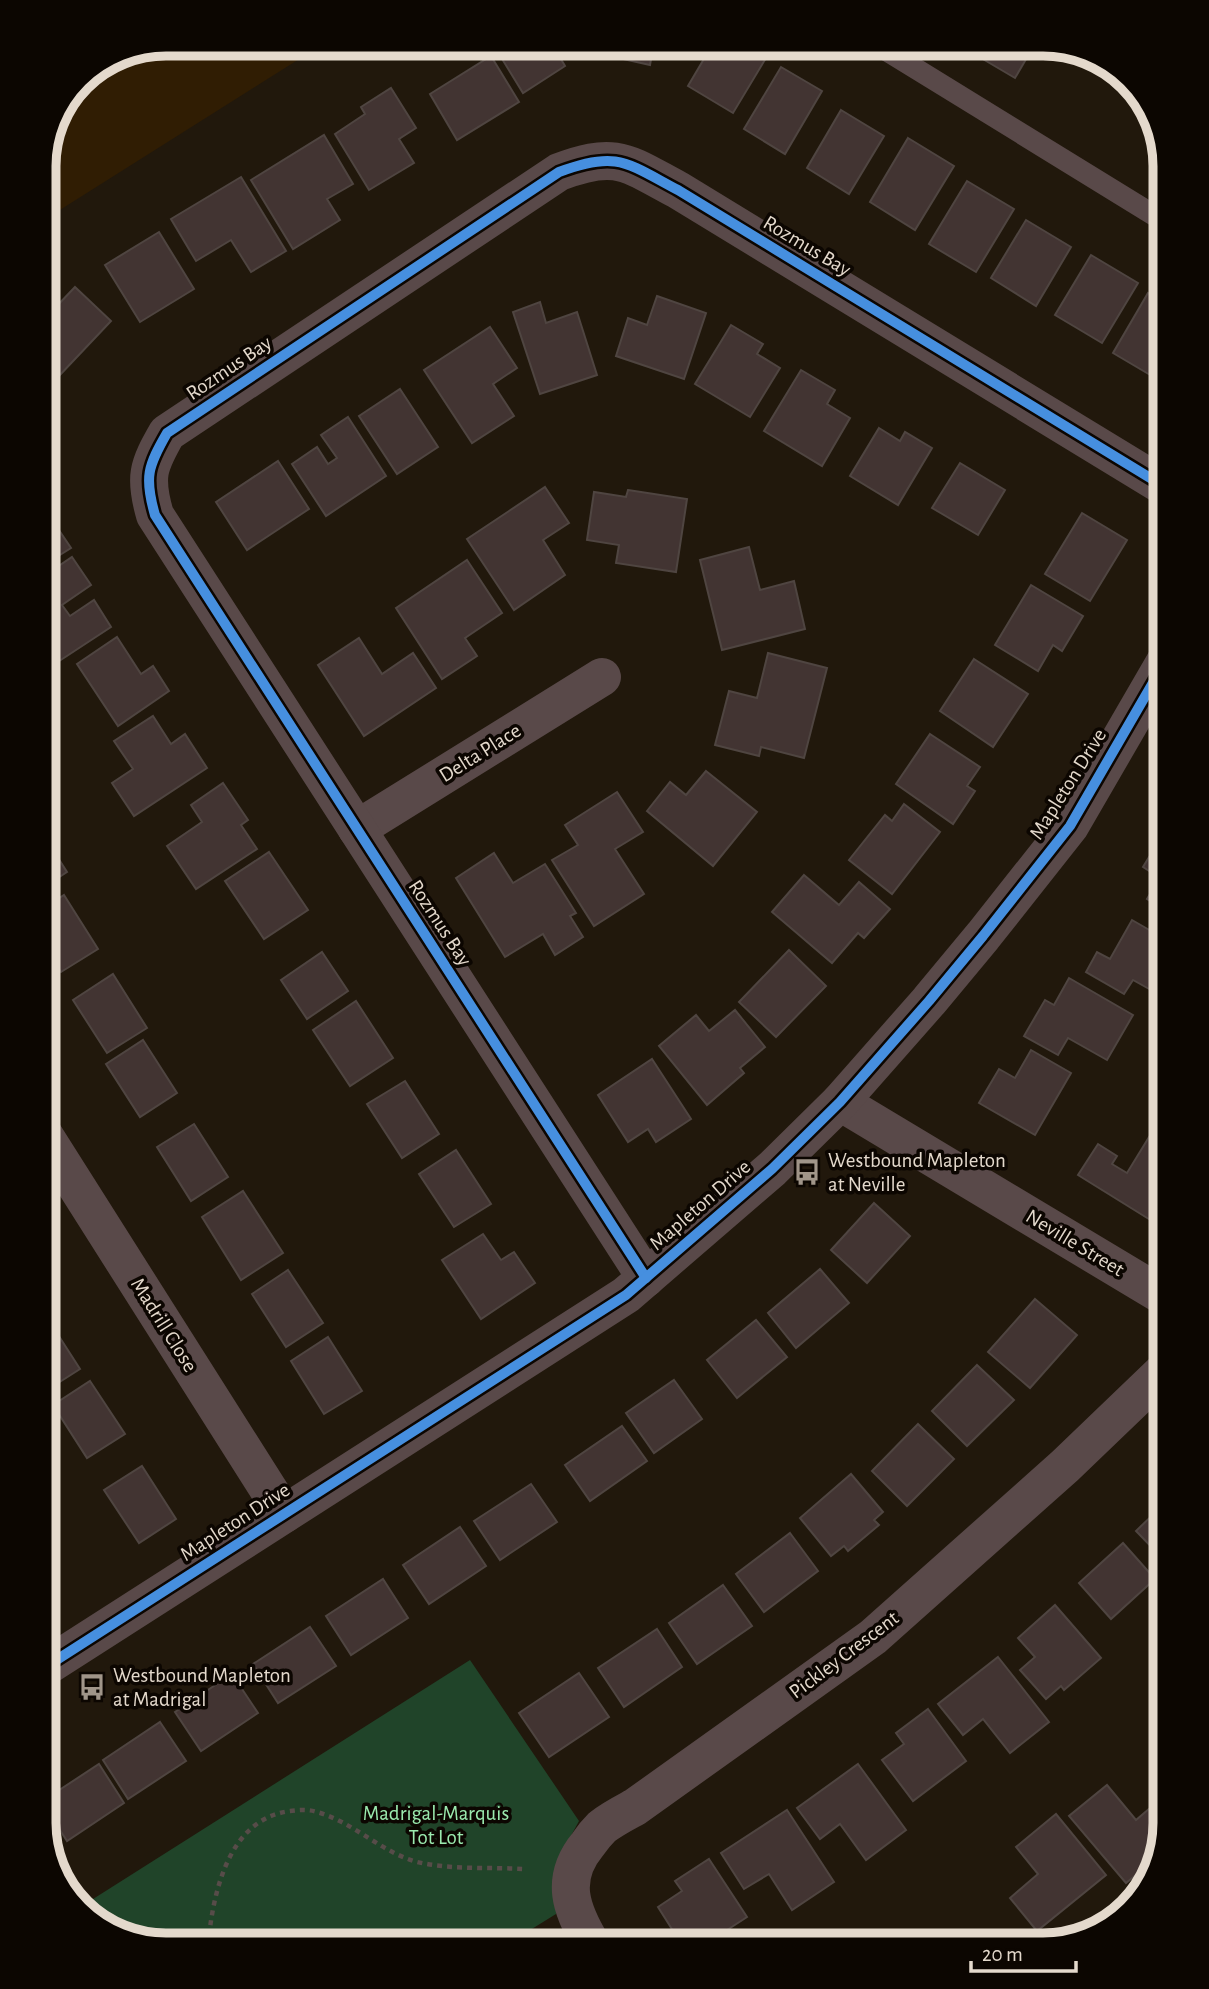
<svg xmlns="http://www.w3.org/2000/svg" width="1209" height="1989" font-family="'Alegreya Sans',sans-serif">
<rect width="100%" height="100%" fill="#21180c"/>
<polygon fill="#301d03" points="312,51 44,220 44,158 80,79 119,53"/>
<polygon fill="#204429" points="470,1660 579,1821 561,1854 556,1914 506,1945 158,1945 98,1925 82,1906"/>
<g fill="#423432" stroke="#4f4541" stroke-width="2">
<polygon points="1035,44 1015,78 959,45"/>
<polygon points="711,47 759,47 769,53 733,113 688,86"/>
<polygon points="603,48 653,48 650,65 601,54"/>
<polygon points="496,49 555,49 565,66 523,93"/>
<polygon points="491,56 519,102 457,140 430,94"/>
<polygon points="781,67 822,91 785,154 744,129"/>
<polygon points="391,88 416,128 399,139 414,163 369,190 335,134 365,114 361,107"/>
<polygon points="841,110 884,136 849,194 807,168"/>
<polygon points="324,135 353,184 327,199 340,220 293,249 251,180"/>
<polygon points="908,138 954,166 915,230 870,202"/>
<polygon points="241,177 286,251 251,272 231,240 196,261 171,219"/>
<polygon points="967,181 1014,209 976,272 929,244"/>
<polygon points="1026,220 1071,247 1036,306 991,278"/>
<polygon points="159,232 194,289 140,322 105,265"/>
<polygon points="1091,255 1138,283 1102,343 1055,315"/>
<polygon points="75,287 111,321 58,377 44,363 44,300 54,309"/>
<polygon points="1148,293 1165,304 1165,366 1157,379 1113,353"/>
<polygon points="657,296 706,313 684,379 616,356 628,318 647,325"/>
<polygon points="540,302 546,323 577,312 597,375 540,394 513,312"/>
<polygon points="731,325 763,344 757,354 780,368 750,417 695,384"/>
<polygon points="490,327 517,368 493,384 514,416 472,443 424,370"/>
<polygon points="801,370 835,390 827,404 850,418 822,466 764,431"/>
<polygon points="400,389 438,447 397,474 359,416"/>
<polygon points="348,417 386,476 326,516 292,464 317,447 328,464 337,458 321,435"/>
<polygon points="879,428 900,441 905,432 932,448 898,505 850,476"/>
<polygon points="278,461 309,509 247,550 216,502"/>
<polygon points="960,463 1005,490 978,535 932,508"/>
<polygon points="545,487 569,523 543,540 565,575 514,610 467,539"/>
<polygon points="628,490 687,499 676,572 616,563 619,545 587,540 594,492 626,497"/>
<polygon points="44,508 71,548 44,565"/>
<polygon points="1082,513 1127,540 1090,601 1045,574"/>
<polygon points="749,547 760,590 794,581 805,629 722,650 700,560"/>
<polygon points="72,557 91,585 62,605 70,616 94,600 111,627 44,671 44,576"/>
<polygon points="467,560 502,613 465,638 477,656 442,679 396,608"/>
<polygon points="1031,585 1083,616 1062,651 1053,645 1038,671 995,645"/>
<polygon points="117,637 141,674 153,666 169,691 118,726 77,664"/>
<polygon points="359,638 382,674 413,653 436,688 364,736 318,665"/>
<polygon points="768,653 827,668 804,758 761,747 759,756 715,745 729,691 757,698"/>
<polygon points="974,659 1028,694 993,747 940,711"/>
<polygon points="153,716 171,744 185,734 207,768 134,816 112,783 133,769 114,741"/>
<polygon points="930,734 980,767 967,786 975,791 953,824 896,784"/>
<polygon points="706,771 757,812 713,866 647,811 670,782 686,795"/>
<polygon points="223,783 248,820 241,825 257,849 196,889 167,846 202,822 191,805"/>
<polygon points="617,792 643,832 615,849 644,894 594,926 552,860 578,845 565,825"/>
<polygon points="904,804 940,832 892,894 849,860 885,815 892,821"/>
<polygon points="1165,831 1165,911 1147,899 1160,878 1143,867"/>
<polygon points="44,836 67,872 44,887"/>
<polygon points="269,852 308,910 264,939 225,881"/>
<polygon points="494,853 513,883 545,864 576,913 570,916 583,937 555,955 543,934 505,957 456,878"/>
<polygon points="804,875 839,905 859,882 890,909 864,938 858,933 832,963 772,912"/>
<polygon points="64,895 98,949 61,972 44,946 44,908"/>
<polygon points="1132,920 1165,939 1165,965 1151,990 1133,980 1124,994 1086,972 1097,952 1110,959"/>
<polygon points="789,950 826,986 776,1037 739,1002"/>
<polygon points="322,952 348,991 307,1019 281,980"/>
<polygon points="113,974 147,1028 107,1053 73,1000"/>
<polygon points="1069,978 1133,1015 1107,1060 1068,1038 1058,1055 1024,1036 1045,1000 1054,1005"/>
<polygon points="356,1001 393,1058 350,1086 313,1030"/>
<polygon points="735,1010 765,1047 740,1068 744,1073 707,1105 659,1046 696,1015 709,1031"/>
<polygon points="143,1040 177,1093 140,1117 106,1064"/>
<polygon points="1031,1050 1071,1073 1035,1135 979,1103 999,1069 1015,1078"/>
<polygon points="652,1059 691,1119 656,1142 648,1129 628,1142 598,1095"/>
<polygon points="405,1081 439,1134 402,1158 367,1104"/>
<polygon points="194,1124 228,1177 191,1201 157,1147"/>
<polygon points="1154,1129 1165,1136 1165,1201 1152,1221 1078,1175 1098,1144 1117,1156 1112,1164 1127,1173"/>
<polygon points="456,1150 491,1204 454,1227 419,1174"/>
<polygon points="243,1191 283,1253 241,1280 202,1217"/>
<polygon points="874,1203 910,1236 867,1283 831,1250"/>
<polygon points="483,1234 501,1260 514,1252 535,1283 481,1319 442,1260"/>
<polygon points="820,1269 849,1303 796,1348 768,1313"/>
<polygon points="288,1270 323,1323 286,1347 252,1294"/>
<polygon points="1035,1299 1077,1335 1030,1388 988,1352"/>
<polygon points="46,1316 80,1369 44,1392 44,1317"/>
<polygon points="756,1320 787,1357 737,1398 707,1360"/>
<polygon points="328,1337 362,1391 324,1414 291,1361"/>
<polygon points="977,1365 1014,1400 967,1446 932,1411"/>
<polygon points="674,1380 702,1419 654,1453 626,1413"/>
<polygon points="90,1381 125,1434 87,1458 53,1405"/>
<polygon points="918,1424 954,1459 907,1506 872,1471"/>
<polygon points="622,1426 647,1461 590,1501 565,1465"/>
<polygon points="142,1466 176,1519 139,1543 104,1490"/>
<polygon points="851,1474 883,1512 874,1520 879,1525 848,1551 844,1546 831,1556 800,1518"/>
<polygon points="531,1484 557,1522 500,1560 474,1521"/>
<polygon points="1165,1503 1165,1561 1136,1531"/>
<polygon points="460,1527 486,1566 429,1604 403,1565"/>
<polygon points="790,1533 818,1571 764,1612 736,1574"/>
<polygon points="1123,1543 1155,1579 1111,1619 1079,1583"/>
<polygon points="383,1579 408,1618 351,1655 326,1616"/>
<polygon points="723,1585 752,1626 697,1664 669,1623"/>
<polygon points="1055,1605 1101,1658 1064,1690 1061,1686 1046,1699 1020,1670 1035,1657 1018,1638"/>
<polygon points="310,1627 336,1666 278,1703 253,1664"/>
<polygon points="657,1629 682,1667 624,1707 598,1668"/>
<polygon points="998,1657 1049,1722 1010,1753 983,1719 963,1735 938,1704"/>
<polygon points="579,1673 609,1717 549,1757 519,1713"/>
<polygon points="232,1674 258,1713 201,1751 175,1712"/>
<polygon points="928,1709 966,1761 913,1801 882,1760 904,1744 896,1733"/>
<polygon points="160,1722 186,1761 128,1799 103,1760"/>
<polygon points="99,1764 124,1803 67,1841 44,1805 44,1800"/>
<polygon points="858,1764 906,1830 866,1860 840,1824 820,1839 797,1808"/>
<polygon points="1107,1785 1136,1820 1164,1796 1165,1798 1165,1824 1155,1863 1153,1861 1126,1883 1069,1816"/>
<polygon points="787,1810 834,1882 792,1910 769,1874 744,1889 721,1853"/>
<polygon points="1056,1814 1106,1875 1037,1931 1010,1898 1038,1874 1016,1847"/>
<polygon points="709,1859 747,1917 704,1945 682,1945 658,1907 682,1891 675,1881"/>
<polygon points="947,1936 1027,1942 1026,1945 946,1945"/>
</g>
<g fill="none" stroke-linecap="round" stroke-linejoin="round">
<path stroke="#574c49" stroke-width="4.5" stroke-dasharray="5 5" stroke-linecap="butt" d="M208 1945C213 1893 228 1819 290 1811 299 1810 308 1809 317 1812 353 1822 381 1852 417 1862 451 1870 490 1867 524 1869"/>
<polyline stroke="#594949" stroke-width="21" points="879,46 1165,222"/>
<g stroke="#594949" stroke-width="38">
<polyline points="357,829 602,677"/>
<polyline points="840,1102 1165,1297"/>
<polyline points="44,1135 284,1514"/>
<path d="M646 1278 155 515C144 477 148 466 167 433L559 172C617 150 627 163 678 190L1165 487"/>
<polyline points="44,1668 626,1295 772,1169 840,1102 929,1001 983,936 1070,826 1165,662"/>
<path d="M592 1945C571 1910 559 1879 588 1844 592 1838 597 1832 602 1827 612 1819 624 1813 635 1807L873 1637 1065 1466 1165 1370"/>
</g>
<defs>
<g id="cycleway">
<path d="M646 1278 155 515C144 477 148 466 167 433L559 172C617 150 627 163 678 190L1165 487"/>
<polyline points="44,1668 626,1295 772,1169 840,1102 929,1001 983,936 1070,826 1165,662"/>
</g>
</defs>
<use href="#cycleway" stroke="#0c0601" stroke-width="15"/>
<use href="#cycleway" stroke="#468fdf" stroke-width="10"/>
</g>
<defs>
<symbol id="bus-bare" viewBox="-9 -9 18 18"><path d="M-5-6H5V4H4V6H2V4H-2V6H-4V4H-5ZM-3.5-4V0h7V-4ZM-3.5 1.2v1.5H-2V1.2ZM2 1.2v1.5H3.5V1.2Z" fill="#a09589" stroke="#0c0601" stroke-width="2.5" paint-order="stroke"/></symbol>
</defs>
<g fill-rule="evenodd">
<use href="#bus-bare" x="788" y="1153" width="38" height="38"/>
<use href="#bus-bare" x="73" y="1668" width="38" height="38"/>
</g>
<g text-anchor="middle" dominant-baseline="central" stroke-width="7" stroke-linejoin="round" paint-order="stroke">
<g font-size="21" fill="#e4d9cc" stroke="#0c0601">
<text transform="translate(807 246) rotate(31)">Rozmus Bay</text>
<text transform="translate(229 368) rotate(-34)">Rozmus Bay</text>
<text transform="translate(480 753) rotate(-32)">Delta Place</text>
<text transform="translate(1068 784) rotate(-58)">Mapleton Drive</text>
<text transform="translate(440 923) rotate(57)">Rozmus Bay</text>
<text transform="translate(700 1205) rotate(-41)">Mapleton Drive</text>
<text transform="translate(1075 1243) rotate(31)">Neville Street</text>
<text transform="translate(164 1325) rotate(58)">Madrill Close</text>
<text transform="translate(235 1522) rotate(-33)">Mapleton Drive</text>
<text transform="translate(844 1655) rotate(-37)">Pickley Crescent</text>
</g>
<g font-size="21" fill="#e4d9cc" stroke="#0c0601" text-anchor="start">
<text x="828" y="1160">Westbound Mapleton<tspan x="828" dy="24">at Neville</tspan></text>
<text x="113" y="1675">Westbound Mapleton<tspan x="113" dy="24">at Madrigal</tspan></text>
</g>
<g font-size="21" fill="#9beaae" stroke="#0c0601">
<text x="436" y="1813">Madrigal-Marquis<tspan x="436" dy="24">Tot Lot</tspan></text>
</g>
</g>
<path d="M0 0H1209V1989H0ZM166 56H1043A110 110 0 0 1 1153 166V1823A110 110 0 0 1 1043 1933H166A110 110 0 0 1 56 1823V166A110 110 0 0 1 166 56Z" fill="#0c0601" fill-rule="evenodd"/>
<path fill="none" stroke="#e4d9cc" stroke-width="9" d="M166 56H1043A110 110 0 0 1 1153 166V1823A110 110 0 0 1 1043 1933H166A110 110 0 0 1 56 1823V166A110 110 0 0 1 166 56Z"/>
<path d="M971 1961v10h105v-10" fill="none" stroke="#e4d9cc" stroke-width="3.5"/>
<text x="982" y="1961" font-size="21" fill="#e4d9cc" stroke="#0c0601" stroke-width="5" paint-order="stroke">20 m</text>
</svg>
